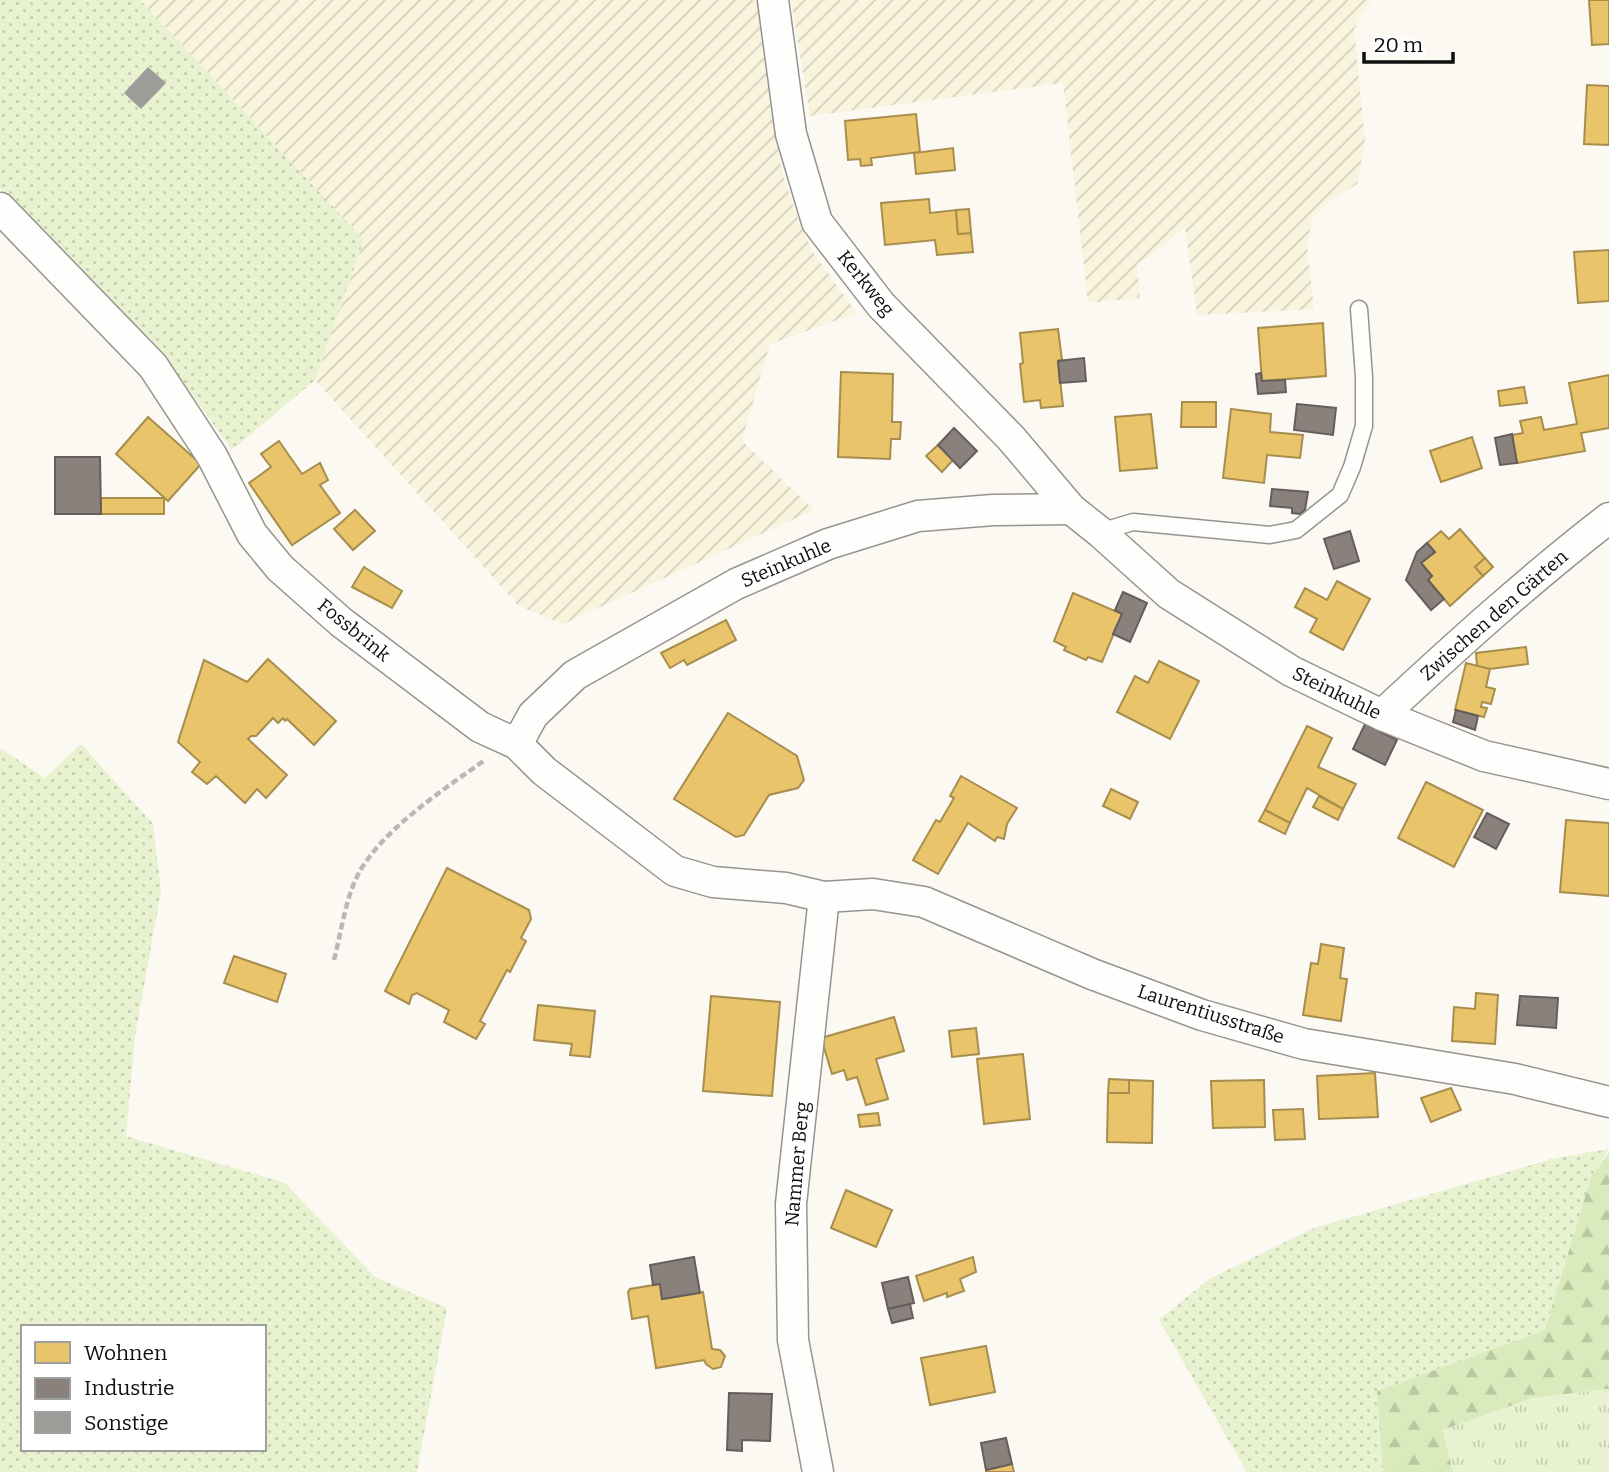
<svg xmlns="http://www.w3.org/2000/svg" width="1609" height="1472" font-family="Bitter,serif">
<defs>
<pattern id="farmland-furrows" width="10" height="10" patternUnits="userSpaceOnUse" patternTransform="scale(1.75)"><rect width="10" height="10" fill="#f9f4dd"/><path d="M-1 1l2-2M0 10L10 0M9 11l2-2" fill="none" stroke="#d4d0bc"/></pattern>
<pattern id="grass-dots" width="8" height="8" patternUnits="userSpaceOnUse" patternTransform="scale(1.75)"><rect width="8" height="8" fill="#e8f2d0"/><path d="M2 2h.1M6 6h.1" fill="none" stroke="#c6ceb1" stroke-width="1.8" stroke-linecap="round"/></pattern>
<pattern id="forest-firs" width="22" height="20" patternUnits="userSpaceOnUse" patternTransform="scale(1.75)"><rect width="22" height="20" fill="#d9ebbd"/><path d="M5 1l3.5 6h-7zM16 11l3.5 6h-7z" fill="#b9c8a1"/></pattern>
<pattern id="park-tufts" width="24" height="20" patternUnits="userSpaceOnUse" patternTransform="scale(1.75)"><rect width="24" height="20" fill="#e8f2d0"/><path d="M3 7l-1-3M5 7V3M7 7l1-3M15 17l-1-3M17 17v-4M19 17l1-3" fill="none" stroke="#c6ceb1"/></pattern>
</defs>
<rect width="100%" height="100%" fill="#fbf9f2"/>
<g fill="url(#farmland-furrows)">
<polygon points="140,0 760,0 781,169 800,225 814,254 857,313 770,344 742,441 814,510 563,624 519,606 315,380 364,240"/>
<polygon points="791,0 1371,0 1354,29 1365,140 1357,184 1331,200 1312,218 1307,246 1314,309 1197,315 1185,228 1137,266 1140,298 1088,303 1063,83 810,116"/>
</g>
<g fill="url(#grass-dots)" fill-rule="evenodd">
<polygon points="0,0 140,0 364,240 315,380 232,450 157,346 0,189"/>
<path d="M81 744 153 824 161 891 135 1036 126 1136 285 1183 375 1277 447 1308 417 1472H0V748L45 778ZM23 1327H264V1449H23Z"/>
<polygon points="1609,1149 1591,1177 1545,1330 1377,1391 1383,1472 1247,1472 1159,1320 1209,1279 1314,1228 1556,1158"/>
</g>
<polygon fill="url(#forest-firs)" points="1609,1152 1609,1389 1533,1398 1443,1430 1453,1472 1383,1472 1377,1391 1545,1330 1591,1177"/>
<polygon fill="url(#park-tufts)" points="1609,1389 1609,1472 1453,1472 1443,1430 1533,1398"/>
<g fill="#e9c46a" stroke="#a78d4e" stroke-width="2">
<polygon points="1589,0 1609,0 1609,44 1592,45"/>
<polygon points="1587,85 1609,86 1609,145 1584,144"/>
<polygon points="916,114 920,152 871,158 872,165 861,166 860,159 848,160 845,121"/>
<polygon points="953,148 955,170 916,174 914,153"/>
<polygon points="929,199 930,213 956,210 958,234 971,233 973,252 937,255 935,240 885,245 881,203"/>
<polygon points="969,209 971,233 958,234 956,210"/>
<polygon points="1609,250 1609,301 1578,303 1574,252"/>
<polygon points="1323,323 1326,376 1262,381 1258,328"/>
<polygon points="1058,329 1062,360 1058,361 1063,406 1041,408 1040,400 1024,402 1020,364 1023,363 1020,333"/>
<polygon points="841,372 893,374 892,422 901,422 900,439 891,439 890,459 838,457"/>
<polygon points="1609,375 1609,428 1581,433 1585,451 1517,463 1512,435 1523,433 1520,421 1541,417 1544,430 1577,424 1569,383"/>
<polygon points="1524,387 1527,403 1500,406 1498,391"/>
<polygon points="1182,402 1216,402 1216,427 1181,427"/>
<polygon points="1231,409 1271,414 1270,432 1303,435 1300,458 1267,455 1264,483 1223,478"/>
<polygon points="1151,414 1157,468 1120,471 1115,417"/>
<polygon points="148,417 201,464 168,501 116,454"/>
<polygon points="1472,437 1482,468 1441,482 1430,451"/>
<polygon points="279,441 302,474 320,463 328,480 320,485 340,513 292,545 249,483 271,467 261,454"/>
<polygon points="938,445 953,460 942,472 926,456"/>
<rect x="101" y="498" width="63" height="16"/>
<polygon points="355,510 375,531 353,550 334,529"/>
<polygon points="1460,529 1485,558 1475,567 1483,576 1450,606 1428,580 1432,576 1421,563 1435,552 1427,543 1441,531 1449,539"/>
<polygon points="1485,558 1493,567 1483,576 1475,567"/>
<polygon points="364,567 402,591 392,608 352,587"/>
<polygon points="1337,581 1370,599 1343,650 1310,632 1317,619 1295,607 1305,588 1327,600"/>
<polygon points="1073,593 1122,614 1102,662 1088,657 1086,660 1064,650 1066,647 1054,641"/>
<polygon points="726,620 736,640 687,665 684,660 670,668 661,653"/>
<polygon points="1526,647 1528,664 1490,669 1477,666 1476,653"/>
<polygon points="268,659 336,721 314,745 287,719 285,721 283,718 278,723 273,718 256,736 251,736 248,739 287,775 266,798 257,789 245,803 216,776 207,784 192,772 200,762 178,742 204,660 247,682"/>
<polygon points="1159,661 1199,681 1170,739 1117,712 1135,676 1148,683"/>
<polygon points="1466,663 1490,669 1486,687 1495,689 1491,704 1482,702 1481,707 1487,708 1484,717 1455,710"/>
<polygon points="728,713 797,756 804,780 798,788 769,795 744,835 736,837 674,799"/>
<polygon points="1307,726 1332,738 1318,767 1356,784 1343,809 1307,788 1290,823 1265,810"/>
<polygon points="961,776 1017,808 1007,824 1004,839 997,837 995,841 968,823 938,874 913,860 936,820 940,822 954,798 950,796"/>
<polygon points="1426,782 1483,810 1454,867 1398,838"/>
<polygon points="1111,789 1138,802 1130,819 1103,806"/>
<polygon points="1319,796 1343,809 1338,820 1313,807"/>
<polygon points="1265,810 1290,823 1285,834 1259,821"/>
<polygon points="1566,820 1609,823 1609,896 1560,892"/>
<polygon points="447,868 529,910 531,919 521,938 526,941 510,972 507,970 480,1021 485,1024 476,1039 444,1022 449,1010 417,993 412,995 409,1004 385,991"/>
<polygon points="1321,944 1344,948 1340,978 1347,979 1341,1021 1303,1015 1311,963 1318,964"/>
<polygon points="234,956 286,974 277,1002 224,983"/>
<polygon points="1476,993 1498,995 1495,1044 1452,1041 1454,1007 1475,1009"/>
<polygon points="711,996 780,1002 772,1096 703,1091"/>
<polygon points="538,1005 595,1011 590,1057 570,1055 572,1044 534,1040"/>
<polygon points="894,1017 904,1051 876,1059 888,1099 866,1105 857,1077 847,1080 844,1070 832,1074 821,1038"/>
<polygon points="976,1028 979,1054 952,1057 949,1031"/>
<polygon points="1023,1054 1030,1119 984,1124 977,1059"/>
<polygon points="1375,1073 1378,1117 1319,1119 1317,1076"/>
<polygon points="1109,1079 1129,1080 1129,1093 1108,1093"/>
<polygon points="1129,1080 1153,1081 1152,1143 1107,1142 1108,1093 1129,1093"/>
<polygon points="1264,1080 1265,1127 1213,1128 1211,1081"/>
<polygon points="1451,1088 1461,1110 1431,1122 1421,1098"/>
<polygon points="1303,1109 1305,1139 1275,1140 1273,1110"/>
<polygon points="878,1113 880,1125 860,1127 858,1115"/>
<polygon points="846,1190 892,1210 876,1247 831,1228"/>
<polygon points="973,1257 976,1272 960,1279 964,1291 947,1297 947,1293 924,1301 916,1276"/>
<polygon points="660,1284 662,1299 703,1292 712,1349 720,1350 725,1356 721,1367 713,1369 706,1364 704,1360 656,1368 648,1316 632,1319 628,1292 630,1289"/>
<polygon points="986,1346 995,1392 930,1405 921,1358"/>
<polygon points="1012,1464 1014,1472 986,1472 986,1470"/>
</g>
<g fill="#8a817c" stroke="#655e5b" stroke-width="2">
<polygon points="1084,358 1086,381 1060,383 1058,361"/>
<polygon points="1261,373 1262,381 1285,380 1286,392 1258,394 1256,374"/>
<polygon points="1297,404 1336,408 1333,435 1294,430"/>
<polygon points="954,428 977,451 960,468 938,445"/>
<polygon points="1512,434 1517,463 1500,465 1495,438"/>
<polygon points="55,457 100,457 101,514 55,514"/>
<polygon points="1272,489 1308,492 1305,510 1300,514 1292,513 1292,508 1270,506"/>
<polygon points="1350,531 1359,561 1334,569 1324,539"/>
<polygon points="1427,543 1435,552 1421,563 1432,576 1428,580 1444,599 1431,610 1406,580 1417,552"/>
<polygon points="1123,592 1147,603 1130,642 1113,634 1122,614 1115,610"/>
<polygon points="1456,710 1478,716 1475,730 1453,722"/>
<polygon points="1365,724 1397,740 1385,765 1353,749"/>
<polygon points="1487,813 1509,824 1496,849 1474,837"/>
<polygon points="1520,996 1558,998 1556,1028 1517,1025"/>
<polygon points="694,1257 700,1293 662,1299 660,1284 653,1285 650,1265"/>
<polygon points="908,1277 914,1303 888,1309 882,1283"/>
<polygon points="910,1304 913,1318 892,1323 888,1309"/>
<polygon points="729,1393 772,1394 770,1441 742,1440 742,1451 727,1450"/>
<polygon points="1006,1438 1012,1464 986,1470 981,1443"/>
</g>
<polygon fill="#9e9c98" points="148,67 166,83 141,109 124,93"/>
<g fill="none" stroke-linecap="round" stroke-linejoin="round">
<defs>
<polyline id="service" points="1100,532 1133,522 1270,535 1296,530 1340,495 1352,467 1364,426 1364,377 1359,309"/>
<g id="minor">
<polyline points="773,0 791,134 817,222 881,305 1011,438 1071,509 1100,532 1169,594 1291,671 1382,715 1484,756 1609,784"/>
<polyline points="0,208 153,366 212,456 252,534 280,568 341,622 480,727 517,744 544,771 675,871 713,882 786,888 824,897 873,894 924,902 1092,974 1202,1015 1304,1044 1515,1079 1609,1102"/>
<path d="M1382 715C1455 647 1530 579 1609 518"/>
<polyline points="517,744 533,715 575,675 736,584 828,544 918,516 993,510 1071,509"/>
<polyline points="818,1472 793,1340 791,1204 824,897"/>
</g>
</defs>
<use href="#service" stroke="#959491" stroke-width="19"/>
<use href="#minor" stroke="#959491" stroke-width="33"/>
<path stroke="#b8b8b6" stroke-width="4.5" stroke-dasharray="7 3.5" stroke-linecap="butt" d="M334 960C340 937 345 903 355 881 375 834 443 790 485 760"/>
<use href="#service" stroke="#fefefd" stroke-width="16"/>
<use href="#minor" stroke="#fefefd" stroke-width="30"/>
</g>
<g text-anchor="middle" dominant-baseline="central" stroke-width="7" stroke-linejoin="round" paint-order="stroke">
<g font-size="19" fill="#0e0e0e" stroke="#fff">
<text transform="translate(866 283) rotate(51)">Kerkweg</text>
<text transform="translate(786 563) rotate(-23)">Steinkuhle</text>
<text transform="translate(1494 615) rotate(-41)">Zwischen den Gärten</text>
<text transform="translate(354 630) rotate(39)">Fossbrink</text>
<text transform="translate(1337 693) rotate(26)">Steinkuhle</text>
<text transform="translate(1211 1014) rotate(18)">Laurentiusstraße</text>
<text transform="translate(797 1164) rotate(-85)">Nammer Berg</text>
</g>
</g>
<rect x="21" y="1325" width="245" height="126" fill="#ffffff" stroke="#9f9f9f" stroke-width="2"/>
<rect x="35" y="1342" width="35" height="21" fill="#e9c46a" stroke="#9f9f9f" stroke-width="2"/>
<text x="84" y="1360" font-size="21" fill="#0e0e0e">Wohnen</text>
<rect x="35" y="1378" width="35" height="21" fill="#8a817c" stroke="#9f9f9f" stroke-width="2"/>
<text x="84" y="1395" font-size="21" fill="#0e0e0e">Industrie</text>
<rect x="35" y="1412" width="35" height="21" fill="#9e9c98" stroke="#9f9f9f" stroke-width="2"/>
<text x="84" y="1430" font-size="21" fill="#0e0e0e">Sonstige</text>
<path d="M1364 52v10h89v-10" fill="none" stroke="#0e0e0e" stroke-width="3.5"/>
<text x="1374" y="52" font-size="21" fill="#0e0e0e" stroke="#ffffff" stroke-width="5" paint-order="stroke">20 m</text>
</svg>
